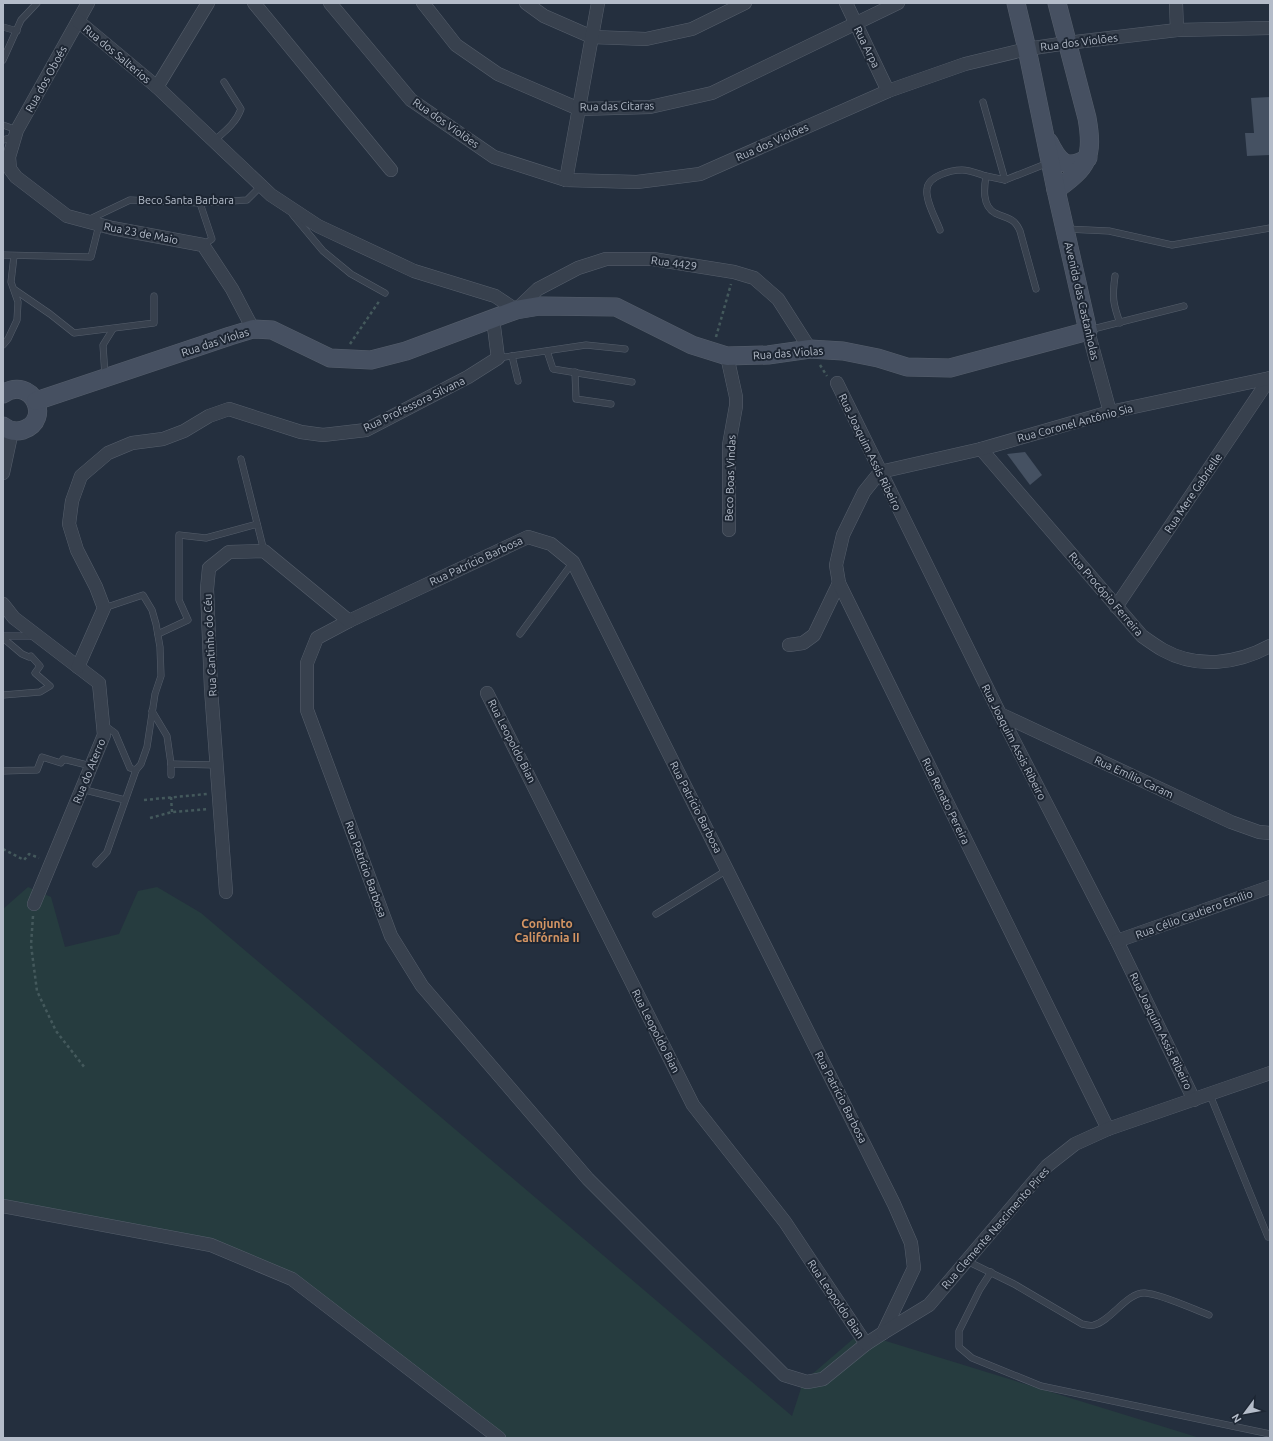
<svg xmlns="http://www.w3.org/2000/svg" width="1273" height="1441" font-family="Ubuntu,sans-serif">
<rect width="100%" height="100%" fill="#242f3e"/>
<polygon fill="#263c3f" points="28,887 51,897 65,947 119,934 138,891 157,887 201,913 792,1416 803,1382 860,1333 1200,1438 503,1438 293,1278 212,1244 3,1205 3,909"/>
<g fill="#455162">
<polygon points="1270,97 1270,155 1247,156 1245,133 1254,133 1251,98"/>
<polygon points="1025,452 1042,475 1030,485 1007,454"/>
</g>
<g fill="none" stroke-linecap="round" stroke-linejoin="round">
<defs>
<g id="lane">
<polyline points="3,27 17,31"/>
<polyline points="3,60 21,20 37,3"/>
<polyline points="983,102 1005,180"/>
<polyline points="3,125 17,130"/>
<polyline points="3,140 14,137"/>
<path d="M214 141C225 131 236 123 241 109L224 82"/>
<polyline points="200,203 212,239 203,245"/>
<polyline points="293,215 323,251 351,274 385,293"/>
<polyline points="88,220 130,200 200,203 247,200 262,185"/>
<polyline points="1066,229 1109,231 1172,245 1270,228"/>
<path d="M940 230C936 219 925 200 927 189 928 176 951 170 962 170 970 170 979 174 986 176"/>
<polyline points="3,255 91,257 99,225"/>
<path d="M1115 276C1112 297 1113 304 1120 323"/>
<path d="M1036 289 1020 231C1014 217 1007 219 995 213 982 206 984 188 986 176L1005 180 1048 163"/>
<polyline points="15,290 50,314 74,333 154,323 154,296"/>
<polyline points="1089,330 1184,306"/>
<polyline points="3,345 8,339 17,320 18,302 11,282 14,256"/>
<polyline points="547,351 553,369 632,382"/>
<polyline points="512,356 518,381"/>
<polyline points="498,358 586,345 625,349"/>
<polyline points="575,372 576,399 611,404"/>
<polyline points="105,376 103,345 113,329"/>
<polyline points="241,459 264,551"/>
<polyline points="158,634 188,620 179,600 179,535 206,538 257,524"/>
<polyline points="520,634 573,562"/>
<polyline points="3,636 33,636"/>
<polyline points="3,638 22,654 29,657 31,656 40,666 35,673 50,686 40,692 3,695"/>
<polyline points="152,711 167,736 171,764 171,775"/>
<polyline points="104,725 115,733 130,768 136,770 141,764 147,747 155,694 161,676 160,647 156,624 152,610 143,595 104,608"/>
<polyline points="171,764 217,765"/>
<polyline points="3,771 37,770 42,757 61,763 63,759 91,766"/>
<polyline points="81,789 125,800"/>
<polyline points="96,864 107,852 136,770"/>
<polyline points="656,914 727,870"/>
<polyline points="1210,1095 1268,1237"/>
<path d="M967 1261 1014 1284 1082 1324C1086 1325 1091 1326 1094 1325 1111 1321 1127 1292 1145 1293 1161 1294 1193 1309 1209 1315"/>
<polyline points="991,1272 980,1289 959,1331 959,1347 972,1358 1041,1386 1270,1434"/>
</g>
<g id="street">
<polyline points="88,3 17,130 9,157 10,169 16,177 67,216 112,228 203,245 232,289 253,329"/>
<polyline points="254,3 391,170"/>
<polyline points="330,3 411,100 494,157 566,180 637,182 700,174 888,91 965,64 1027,49 1067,43 1177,30 1270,28"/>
<polyline points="423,3 456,45 498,74 579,109 650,107 712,93 898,3"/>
<polyline points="526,3 544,16 592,37 646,39 692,29 745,3"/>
<polyline points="846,3 888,91"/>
<polyline points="1176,3 1177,30"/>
<polyline points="78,21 157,87 271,195 318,226 414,271 495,296 516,310 538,289 578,268 606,259 653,259 734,272 754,278 778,299 810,349"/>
<polyline points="157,87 208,3"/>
<polyline points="566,180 598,3"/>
<polyline points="1088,331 1110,412"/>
<polyline points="727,356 736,397 736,406 729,445 729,530"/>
<polyline points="837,383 1000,714 1117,941 1194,1100"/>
<path d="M981 449 1142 636C1149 641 1156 646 1163 650 1197 669 1237 664 1270 646"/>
<polyline points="3,473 12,431"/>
<polygon points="528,537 551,544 573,562 894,1204 911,1243 914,1268 883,1333 866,1344 823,1379 807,1382 784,1375 588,1179 422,986 391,936 307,710 307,663 317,638 349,621"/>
<polyline points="3,604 14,618 99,683 104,735 34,904"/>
<polyline points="1116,607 1270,378"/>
<polyline points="789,645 803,643 814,635 839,583"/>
<polyline points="78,667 104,608 96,587 77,550 69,524 72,501 81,476 108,453 132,443 163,439 184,431 209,416 229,409 301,432 323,435 366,430 468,377 498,358 493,319"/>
<polyline points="487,693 693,1105 785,1222 866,1344"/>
<polyline points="1000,714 1231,822 1259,832 1270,833"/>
<polyline points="226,892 211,689 207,589 209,568 229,552 264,551 349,621"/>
<polyline points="1117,941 1270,887"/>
<polyline points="1108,1129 839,583 836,565 843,535 864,492 880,472 981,449 1110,412 1270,378"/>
<polyline points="3,1206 211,1245 292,1279 499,1438"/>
<polyline points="883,1333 929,1305 1047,1166 1075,1144 1108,1129 1270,1073"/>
</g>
<g id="secondary">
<path d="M1049 142C1059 162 1066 171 1088 158"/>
<path d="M1056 190C1088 167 1094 157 1087 118L1057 3"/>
<path d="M3 394C32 375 53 420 23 430 16 432 9 431 3 426"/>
<polyline points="36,401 230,336 253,329 272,330 330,358 371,360 406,351 516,310 540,306 616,307 692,345 727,356 768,355 810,349 843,351 878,358 907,367 950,368 1088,331 1056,190 1027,49 1016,3"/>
</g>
</defs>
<use href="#lane" stroke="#565f6c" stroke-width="7"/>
<use href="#street" stroke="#565f6c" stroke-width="14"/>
<use href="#secondary" stroke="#565f6c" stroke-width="19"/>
<g stroke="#44595c" stroke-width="2.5" stroke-dasharray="3 3" stroke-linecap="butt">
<polyline points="716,337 731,284"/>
<polyline points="350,344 380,300"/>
<polyline points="820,365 827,376"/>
<polyline points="171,797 172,812"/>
<polyline points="144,800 207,794"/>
<polyline points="150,818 172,812 208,809"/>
<polyline points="3,849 24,860 29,854 39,858"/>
<polyline points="33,916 31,945 37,991 56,1031 85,1068"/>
</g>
<use href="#lane" stroke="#38414e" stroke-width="6"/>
<use href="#street" stroke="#38414e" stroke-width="13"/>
<use href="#secondary" stroke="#465061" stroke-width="18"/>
</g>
<g text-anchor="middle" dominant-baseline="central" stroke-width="4" stroke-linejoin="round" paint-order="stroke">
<g font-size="11" fill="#b4bcc9" stroke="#1d2633">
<text transform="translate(1079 42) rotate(-7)">Rua dos Violões</text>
<text transform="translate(867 47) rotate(64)">Rua Arpa</text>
<text transform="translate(117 54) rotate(40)">Rua dos Salterios</text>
<text transform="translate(46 79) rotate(-61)">Rua dos Oboés</text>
<text transform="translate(617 106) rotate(-1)">Rua das Citaras</text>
<text transform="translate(446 123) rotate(35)">Rua dos Violões</text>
<text transform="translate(772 142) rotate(-24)">Rua dos Violões</text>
<text x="186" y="200">Beco Santa Barbara</text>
<text transform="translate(141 233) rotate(11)">Rua 23 de Maio</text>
<text transform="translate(674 263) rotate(8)">Rua 4429</text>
<text transform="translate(1082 301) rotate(77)">Avenida das Castanholas</text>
<text transform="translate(215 342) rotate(-18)">Rua das Violas</text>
<text transform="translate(788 353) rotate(-4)">Rua das Violas</text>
<text transform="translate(414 404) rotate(-26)">Rua Professora Silvana</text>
<text transform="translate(1075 423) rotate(-15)">Rua Coronel Antônio Sia</text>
<text transform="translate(870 452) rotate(64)">Rua Joaquim Assis Ribeiro</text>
<text transform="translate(730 478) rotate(-88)">Beco Boas Vindas</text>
<text transform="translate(1193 493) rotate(-56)">Rua Mere Gabrielle</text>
<text transform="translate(476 561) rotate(-25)">Rua Patrício Barbosa</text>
<text transform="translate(1106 594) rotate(49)">Rua Procópio Ferreira</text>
<text transform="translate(210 645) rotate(-93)">Rua Cantinho do Céu</text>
<text transform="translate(512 741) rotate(63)">Rua Leopoldo Bian</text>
<text transform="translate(1014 742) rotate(63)">Rua Joaquim Assis Ribeiro</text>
<text transform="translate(89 771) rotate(-68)">Rua do Aterro</text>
<text transform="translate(1134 777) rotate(25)">Rua Emílio Caram</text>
<text transform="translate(946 801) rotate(64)">Rua Renato Pereira</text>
<text transform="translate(696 807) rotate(63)">Rua Patrício Barbosa</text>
<text transform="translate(366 869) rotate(70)">Rua Patrício Barbosa</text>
<text transform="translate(1194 914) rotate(-20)">Rua Célio Cautiero Emílio</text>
<text transform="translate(656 1031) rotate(63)">Rua Leopoldo Bian</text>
<text transform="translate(1161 1031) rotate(64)">Rua Joaquim Assis Ribeiro</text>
<text transform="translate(841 1097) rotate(63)">Rua Patrício Barbosa</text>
<text transform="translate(995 1228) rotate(-49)">Rua Clemente Nascimento Pires</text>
<text transform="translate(836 1299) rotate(56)">Rua Leopoldo Bian</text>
</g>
<g font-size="12" font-weight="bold" fill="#d59563" stroke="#1d2633">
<text x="547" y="923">Conjunto<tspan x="547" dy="14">Califórnia II</tspan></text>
</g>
</g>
<rect width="1273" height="1441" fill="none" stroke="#b4bcc9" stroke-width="8"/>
<g transform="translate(1245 1413) rotate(238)" stroke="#1d2633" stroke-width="3" paint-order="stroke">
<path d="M0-3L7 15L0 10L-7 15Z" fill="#b4bcc9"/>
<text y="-6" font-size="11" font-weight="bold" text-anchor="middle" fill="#b4bcc9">N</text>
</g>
</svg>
